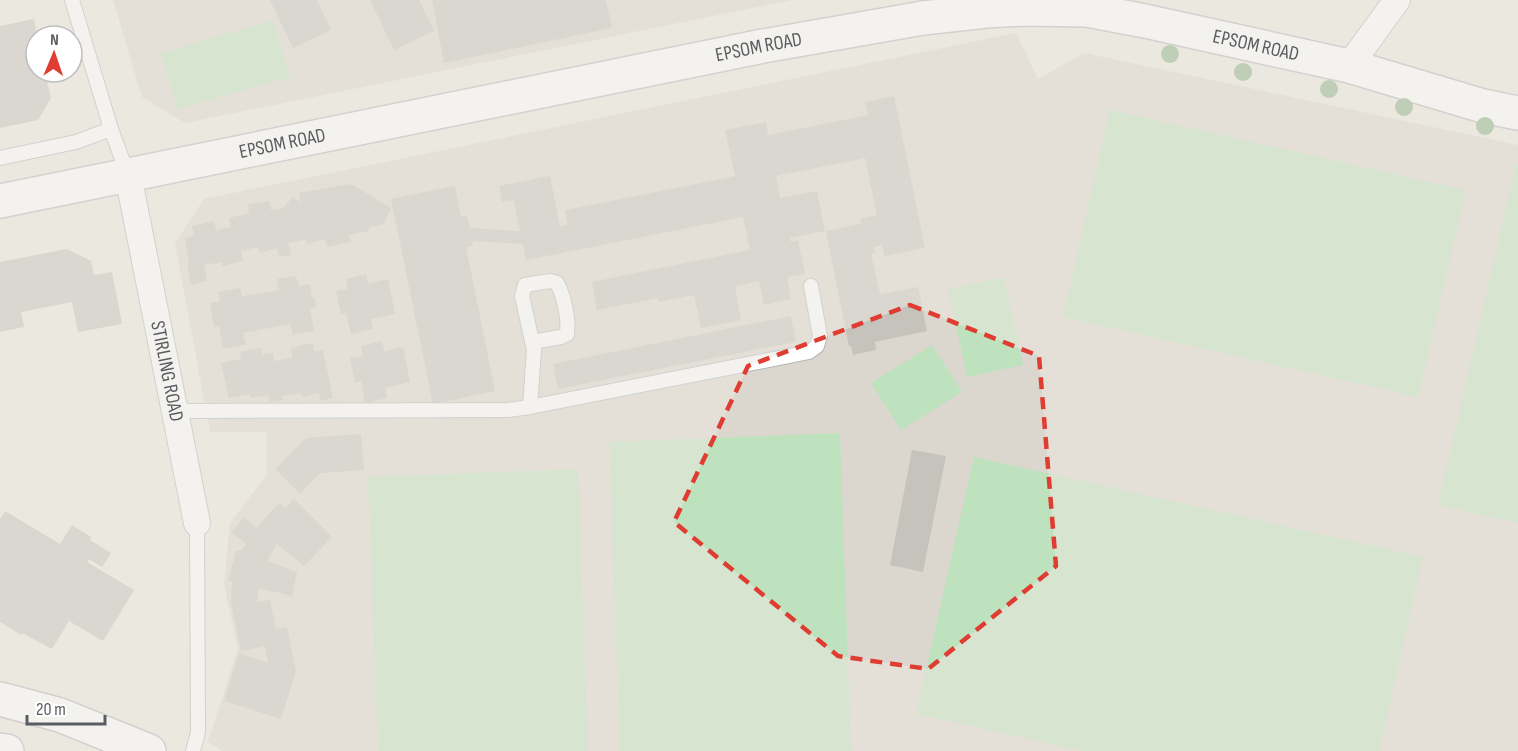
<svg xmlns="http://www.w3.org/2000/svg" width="1518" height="751" font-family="'Sofia Sans Condensed',sans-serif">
<rect width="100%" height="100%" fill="#ebe8e0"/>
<g fill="#dbd7ce">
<polygon points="113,0 792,0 185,123 142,97"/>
<polygon points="1016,33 1038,79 1084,53 1518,145 1518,751 223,751 208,742 238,649 224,584 230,523 267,474 267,432 210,432 175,243 204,199"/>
</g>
<g fill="#bee2bd">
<polygon points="273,20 290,77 177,109 161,53"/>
<polygon points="1110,110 1466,190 1418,397 1063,317"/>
<polygon points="1516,165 1518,165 1518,523 1438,505"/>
<polygon points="1004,277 1023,365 967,377 948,289"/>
<polygon points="932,345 962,392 901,430 871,383"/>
<polygon points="840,433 851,751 620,751 609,442"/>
<polygon points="974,457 1423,557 1379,751 1083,751 916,714"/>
<polygon points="578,469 588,751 378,751 368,477"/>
</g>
<g fill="#c6c3bd">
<polygon points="270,0 317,0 331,30 293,48"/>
<polygon points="370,0 419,0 434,31 394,50"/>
<polygon points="432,0 606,0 612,28 444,63"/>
<polygon points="34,19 37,36 36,72 45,72 51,98 38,120 0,128 0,26"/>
<polygon points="894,96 925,248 884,256 882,245 874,247 875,253 871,254 880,294 918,287 927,331 875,342 876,350 853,355 851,346 849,346 826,231 861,224 860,219 877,215 865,158 776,176 780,198 817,191 825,231 790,238 791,242 798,240 805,274 787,277 791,299 764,305 759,281 735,286 741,320 701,328 694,295 659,302 658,298 597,310 592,282 750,250 743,217 526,260 523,244 472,241 473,246 466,247 495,391 433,404 391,199 455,186 461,217 467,215 470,228 520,231 514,200 502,202 499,186 550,176 560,227 568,225 565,210 735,176 725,130 766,122 768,135 868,115 865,102"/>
<polygon points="351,184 391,208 384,224 369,227 369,231 349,235 351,242 327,247 325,239 307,244 307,239 288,243 291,255 279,257 277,248 260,253 258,247 241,251 243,261 222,266 222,262 204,265 207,281 191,285 187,265 189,264 185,238 194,235 192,226 214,221 216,231 231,227 229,218 249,213 248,204 269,201 271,210 283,208 293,197 300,203 299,193"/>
<polygon points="67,249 91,261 94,275 112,272 122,324 78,332 72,302 21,312 24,327 0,332 0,262"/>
<polygon points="366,274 368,283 388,279 395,314 371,319 373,329 351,334 346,313 341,314 336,291 348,289 346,279"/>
<polygon points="296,276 299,286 310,284 312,298 314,298 316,307 310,309 314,331 293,335 290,324 243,333 246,345 223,349 219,326 214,327 210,303 220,301 218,292 240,288 242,296 279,290 277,279"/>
<polygon points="791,316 796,342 558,389 553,364"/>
<polygon points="382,341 384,351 403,347 410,382 385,388 387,398 365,403 361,381 355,383 350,358 363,356 361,346"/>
<polygon points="313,343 314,352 323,350 333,398 320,401 319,393 302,397 301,393 282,396 283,400 270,402 268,395 251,398 250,394 229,398 221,363 241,359 240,352 261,348 262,355 273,353 274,361 292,358 291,348"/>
<polygon points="361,434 364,470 320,473 300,494 275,469 306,438"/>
<polygon points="912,450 946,456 923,572 890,565"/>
<polygon points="294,499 332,537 304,566 277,544 267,561 297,572 292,596 259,588 257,602 270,600 276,629 287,627 296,671 281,719 224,701 239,653 268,663 265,646 241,651 231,603 232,581 228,581 236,551 240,551 246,544 232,532 244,517 256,528 279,503 285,508"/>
<polygon points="5,511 60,544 72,525 91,537 90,540 111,553 102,567 89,559 87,562 134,590 103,641 69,621 52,649 22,633 21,635 0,622 0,519"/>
</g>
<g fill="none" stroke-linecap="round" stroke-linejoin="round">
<defs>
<g id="lane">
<polyline points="72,0 111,129 128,175"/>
<polyline points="0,158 76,142 111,129"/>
<path d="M530 407 534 350 522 296 525 285 550 281 557 283C564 296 569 319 567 334L561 337 532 342"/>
<polyline points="174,411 508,410 530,407 809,352 817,346 820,336 811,286"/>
<polyline points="193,751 198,732 197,523"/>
</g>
<g id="street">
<polyline points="1349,66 1397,0"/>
<path id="s1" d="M128 175 197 523"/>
</g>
<g id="secondary">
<path id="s2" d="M0 201 763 46 923 18 986 11 1024 9 1087 10 1145 21 1349 66 1483 106 1518 113"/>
<polyline points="0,699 60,715 149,751"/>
<polyline points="0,750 7,751"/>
</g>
</defs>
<use href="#lane" stroke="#b3b6ba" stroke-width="16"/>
<use href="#street" stroke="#b3b6ba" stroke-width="28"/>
<use href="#secondary" stroke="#b4b7bc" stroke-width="36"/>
<use href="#lane" stroke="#fff" stroke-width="14"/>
<use href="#street" stroke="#fff" stroke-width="26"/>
<use href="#secondary" stroke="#fff" stroke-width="33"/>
</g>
<g fill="#89af85">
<circle cx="1170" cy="54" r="9"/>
<circle cx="1243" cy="72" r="9"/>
<circle cx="1329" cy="89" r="9"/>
<circle cx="1404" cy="107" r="9"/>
<circle cx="1485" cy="126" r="9"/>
</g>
<path d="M0 0H1518V751H0ZM910 305 1039 356 1056 566 928 669 838 656 674 522 748 366Z" fill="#ebe8e0" fill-opacity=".55" fill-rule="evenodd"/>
<path fill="none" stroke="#df3c32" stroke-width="4.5" stroke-dasharray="12 8" stroke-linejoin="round" d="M910 305 1039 356 1056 566 928 669 838 656 674 522 748 366Z"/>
<g text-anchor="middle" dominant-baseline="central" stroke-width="4.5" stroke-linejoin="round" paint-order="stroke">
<g font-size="20" fill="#595c60" stroke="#fff">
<text stroke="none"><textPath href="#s2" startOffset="1278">EPSOM ROAD</textPath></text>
<text stroke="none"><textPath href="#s2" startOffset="774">EPSOM ROAD</textPath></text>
<text stroke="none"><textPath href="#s2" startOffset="288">EPSOM ROAD</textPath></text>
<text stroke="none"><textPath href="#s1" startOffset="200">STIRLING ROAD</textPath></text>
</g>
</g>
<g transform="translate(54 54) rotate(2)"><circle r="28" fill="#ffffff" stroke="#bdbebf" stroke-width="1.5"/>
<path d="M0-4.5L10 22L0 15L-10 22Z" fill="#df3c32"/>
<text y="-9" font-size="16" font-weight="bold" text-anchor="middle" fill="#595c60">N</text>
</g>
<path d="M27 715v9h78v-9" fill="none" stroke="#595c60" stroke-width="3"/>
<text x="36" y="715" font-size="18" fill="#595c60" stroke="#ffffff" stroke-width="4.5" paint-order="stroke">20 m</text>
</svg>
